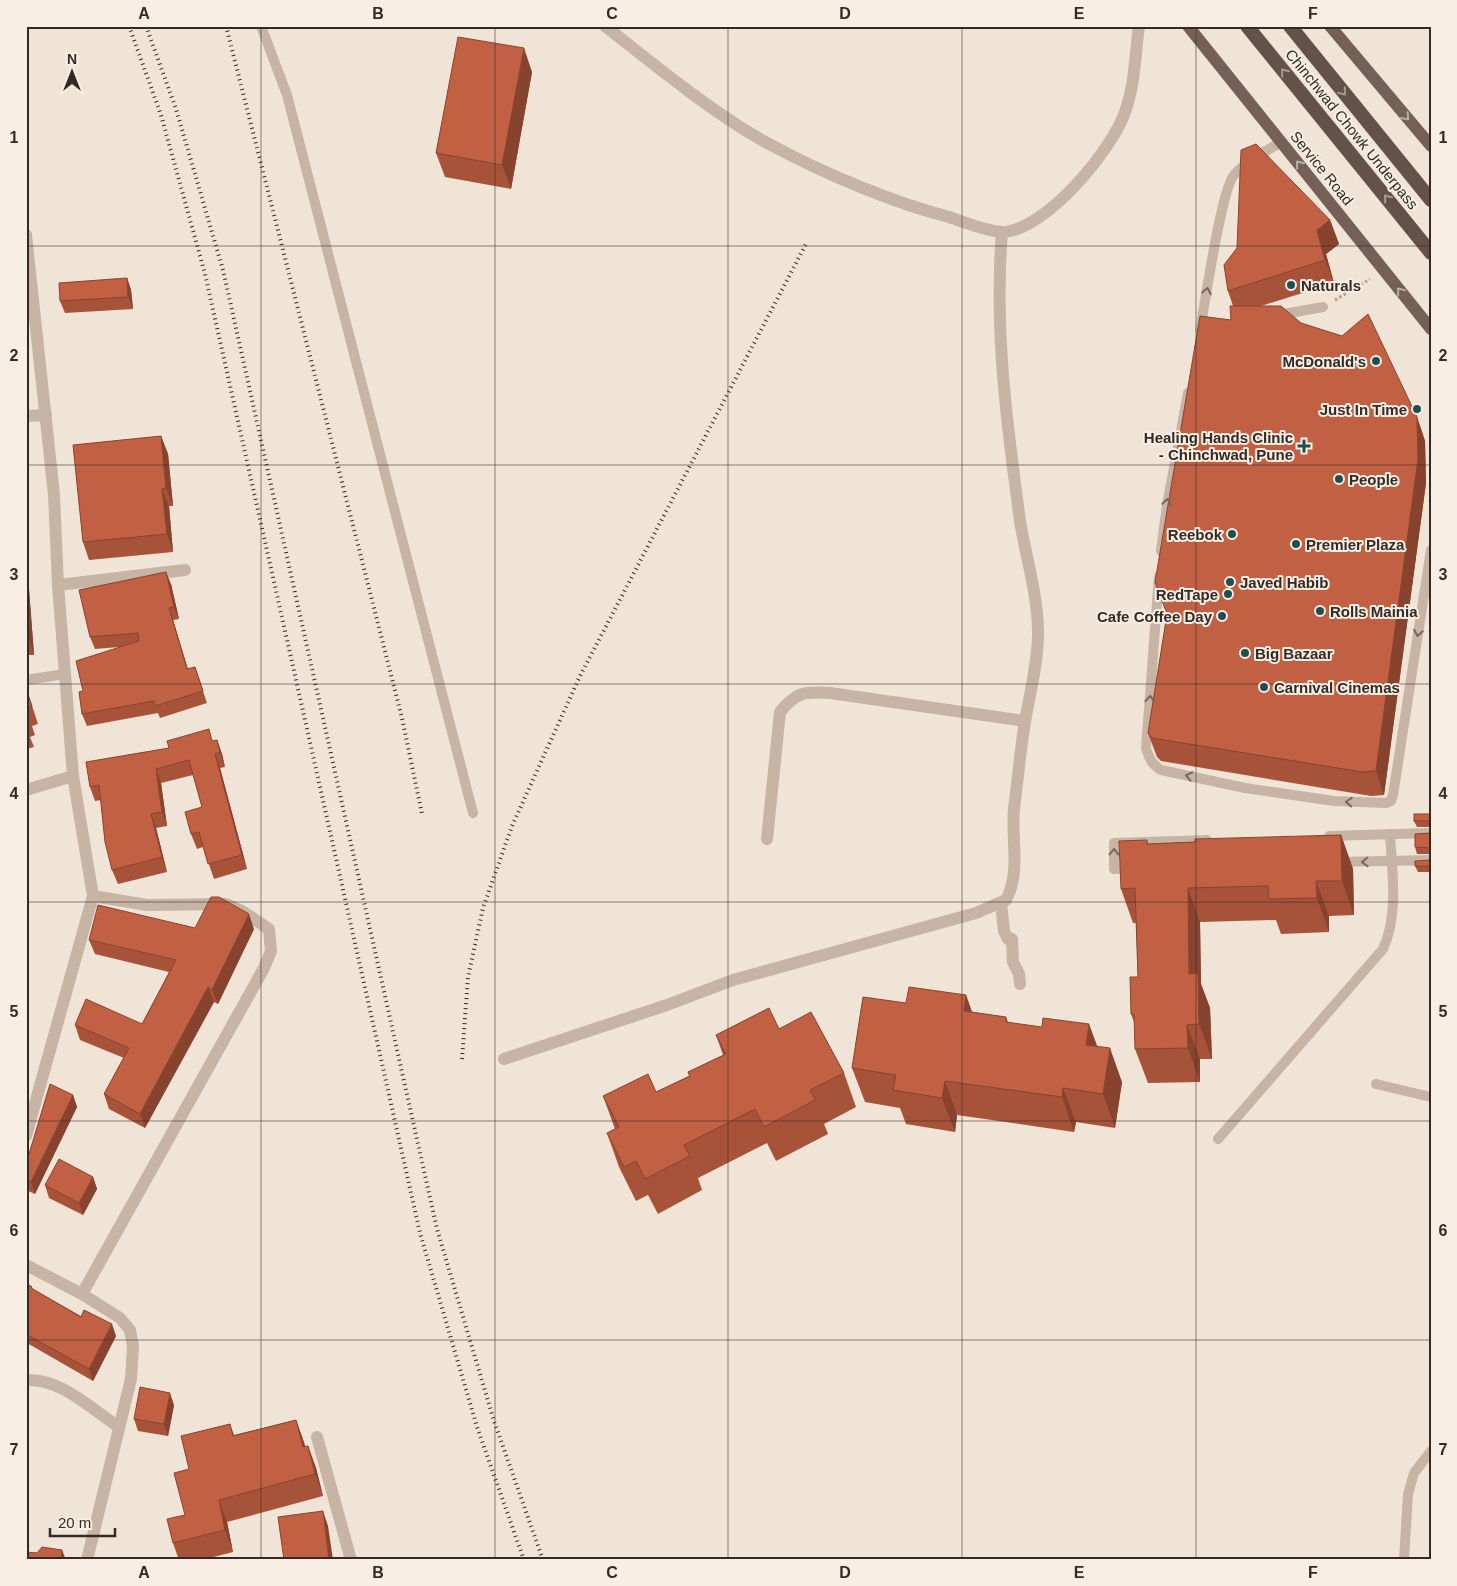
<svg xmlns="http://www.w3.org/2000/svg" width="1457" height="1586" font-family="Helvetica,sans-serif">
<rect width="100%" height="100%" fill="#f0e4d7"/>
<g fill="none" stroke-linecap="round" stroke-linejoin="round">
<polyline stroke="#b39e8e" stroke-width="3" stroke-dasharray="2.5 2.5" stroke-linecap="butt" points="1335,300 1370,279"/>
<g stroke="#c7b4a4" stroke-width="10">
<polyline points="261,26 287,95 473,813"/>
<polyline points="1278,315 1323,307"/>
<path d="M1200 330C1205 304 1221 190 1234 175 1246 161 1265 152 1281 142"/>
<polyline points="1161,551 1167,505 1188,393"/>
<path d="M1159 576 1146 748C1149 759 1152 764 1161 770L1245 788 1334 801 1386 803 1391 801 1393 795 1431 550"/>
<polyline points="26,680 65,674"/>
<polyline points="1329,836 1431,833"/>
<polyline points="1337,862 1431,860"/>
<polyline points="1132,868 1114,869 1114,843 1207,840"/>
<polyline points="1376,1084 1431,1097"/>
<path d="M1218 1139 1383 949C1399 914 1392 872 1390 834"/>
<polyline points="1404,1560 1408,1494 1414,1473 1431,1451"/>
</g>
<g stroke="#c7b4a4" stroke-width="12">
<path d="M605 26C655 65 716 116 771 145 823 173 891 202 949 217 963 222 989 232 1003 232 1046 230 1112 150 1125 112 1135 85 1135 55 1139 26"/>
<polyline points="26,235 54,495 58,585 73,776 93,896 26,1136"/>
<polyline points="26,416 46,415"/>
<polyline points="58,585 185,570"/>
<polyline points="26,790 73,776"/>
<path d="M767 839 780 712C796 692 805 691 830 693L1025 721"/>
<polyline points="1001,903 1004,931 1008,939 1012,939 1013,962 1019,974 1020,984"/>
<path d="M504 1059 667 1005 733 980 976 913 1006 900C1021 872 1011 840 1014 808 1018 780 1020 751 1025 722 1030 692 1038 663 1038 633 1038 595 1026 558 1020 521 1007 425 994 329 1002 232"/>
<polyline points="26,1265 82,1294 120,1318 130,1330 133,1346 131,1379 87,1560"/>
<polyline points="82,1294 264,968 271,951 269,929 242,911 226,904 147,905 93,896"/>
<path d="M26 1380C61 1378 91 1409 119 1427"/>
<polyline points="317,1437 351,1560"/>
</g>
<g stroke="#746057" stroke-width="12">
<polyline points="1188,26 1431,329"/>
<polyline points="1330,26 1431,146"/>
</g>
<g stroke="#64524a" stroke-width="14">
<polyline points="1247,26 1431,253"/>
<polyline points="1290,26 1431,200"/>
</g>
<g stroke="#332925" stroke-width="4" stroke-dasharray="1 4" stroke-linecap="butt">
<polyline points="129,26 161,115 205,274 420,1233 477,1427 524,1560"/>
<polyline points="146,26 176,109 223,270 437,1229 494,1421 543,1560"/>
<polyline points="226,26 402,718 422,814"/>
<polyline points="462,1059 468,977 483,908 512,826 580,676 807,242"/>
</g>
</g>
<g fill="#a7533a">
<polygon points="532,72 511,189 445,177 436,153"/>
<polygon points="1330,220 1339,244 1326,254 1334,283 1261,306 1417,417 1425,441 1426,483 1384,795 1371,796 1161,761 1157,757 1148,733 1231,320 1233,306 1228,291 1237,248"/>
<polygon points="127,278 131,290 133,309 65,313 60,301"/>
<polygon points="161,436 168,454 173,506 169,506 173,552 89,560 83,542"/>
<polygon points="26,567 29,589 34,655 26,655"/>
<polygon points="171,584 179,619 173,620 188,669 195,667 207,703 160,718 158,713 87,726 82,714 83,691 119,647 95,649 90,637"/>
<polygon points="26,687 38,724 32,726 35,735 30,737 34,747 26,749"/>
<polygon points="217,740 222,754 225,767 220,768 247,869 214,879 203,847 197,849 191,834 202,807 193,775 161,783 167,826 156,828 167,872 118,884 112,870 101,800 95,801 90,787 213,741"/>
<polygon points="1431,814 1431,827 1417,827 1414,821"/>
<polygon points="1431,833 1431,854 1417,854 1415,847"/>
<polygon points="1341,835 1353,869 1354,915 1329,916 1329,932 1281,934 1276,920 1200,922 1201,984 1210,1008 1212,1059 1200,1059 1200,1082 1148,1083 1135,1049 1135,1024 1131,1014 1138,977 1136,923 1133,923 1121,889 1147,840 1148,844 1195,842"/>
<polygon points="1431,860 1431,872 1418,872 1415,866"/>
<polygon points="195,928 254,929 218,1004 214,1002 145,1128 109,1109 104,1094 124,1058 80,1040 75,1025 142,1024 169,972 95,954 89,940"/>
<polygon points="966,995 972,1012 1006,1017 1008,1022 1097,1046 1122,1082 1115,1128 1076,1122 1074,1132 957,1115 955,1132 906,1124 900,1108 865,1102 852,1068 906,1003"/>
<polygon points="779,1029 844,1073 856,1107 824,1124 828,1134 776,1161 767,1143 698,1178 702,1190 658,1214 648,1195 636,1201 619,1167 607,1133 615,1129 603,1096 656,1092 689,1076 688,1072 723,1055 716,1035"/>
<polygon points="73,1095 77,1107 35,1194 26,1190 26,1164"/>
<polygon points="93,1177 97,1189 83,1215 49,1198 45,1185"/>
<polygon points="26,1283 32,1287 33,1289 116,1336 93,1381 27,1343 26,1344"/>
<polygon points="174,1405 168,1436 138,1431 134,1419"/>
<polygon points="296,1420 305,1446 308,1446 316,1468 323,1496 227,1522 233,1552 202,1560 179,1560 173,1543 185,1515 189,1469 230,1424 234,1435"/>
</g>
<g fill="#88432f">
<polygon points="524,48 532,72 511,189 502,165"/>
<polygon points="1330,220 1339,244 1326,254 1334,283 1325,260 1317,230"/>
<polygon points="127,278 131,290 133,309 128,297"/>
<polygon points="1417,417 1425,441 1426,483 1384,795 1376,771"/>
<polygon points="161,436 168,454 173,506 166,488"/>
<polygon points="162,489 169,506 173,552 167,534"/>
<polygon points="26,567 29,589 34,655 29,640 26,603"/>
<polygon points="166,572 171,584 179,619 174,607"/>
<polygon points="169,608 173,620 191,681 187,669"/>
<polygon points="217,740 222,754 225,767 220,752"/>
<polygon points="215,754 220,768 247,869 242,855"/>
<polygon points="156,769 161,783 167,826 162,812"/>
<polygon points="151,814 156,828 167,872 162,857"/>
<polygon points="1341,835 1353,869 1354,915 1342,881"/>
<polygon points="1316,881 1329,916 1329,932 1317,898"/>
<polygon points="1188,888 1200,922 1201,984 1210,1008 1212,1059 1199,1024 1189,974"/>
<polygon points="249,914 254,929 218,1004 212,990"/>
<polygon points="208,987 214,1002 145,1128 140,1114"/>
<polygon points="966,995 978,1030 964,1011"/>
<polygon points="1089,1024 1102,1059 1086,1045"/>
<polygon points="1187,1025 1200,1059 1200,1082 1188,1048"/>
<polygon points="1110,1048 1122,1082 1115,1128 1103,1094"/>
<polygon points="945,1081 957,1115 955,1132 942,1098"/>
<polygon points="1063,1088 1076,1122 1074,1132 1062,1097"/>
<polygon points="73,1095 77,1107 35,1194 31,1182"/>
<polygon points="93,1177 97,1189 83,1215 79,1203"/>
<polygon points="112,1324 116,1336 93,1381 89,1369"/>
<polygon points="170,1393 174,1405 168,1436 164,1424"/>
<polygon points="296,1420 304,1442 311,1469 303,1447"/>
<polygon points="308,1446 316,1468 323,1496 315,1474"/>
<polygon points="219,1500 227,1522 233,1552 225,1530"/>
<polygon points="323,1511 328,1526 333,1560 329,1560"/>
<polygon points="62,1550 66,1560 61,1560"/>
</g>
<g fill="#c26043" stroke="#88432f">
<polygon points="458,37 524,48 502,165 436,153"/>
<polygon points="1256,144 1330,220 1317,230 1325,260 1228,291 1224,265 1237,248 1241,150"/>
<polygon points="127,278 128,297 60,301 59,283"/>
<polygon points="1230,306 1281,306 1301,323 1342,336 1368,314 1417,417 1418,459 1376,771 1362,772 1152,738 1148,733 1167,614 1155,582 1200,316 1231,320"/>
<polygon points="161,436 166,488 162,489 167,534 83,542 73,445"/>
<polygon points="166,572 174,607 169,608 187,669 195,667 203,691 155,706 154,701 82,714 79,692 83,691 76,661 139,641 138,633 90,637 79,590"/>
<polygon points="26,603 29,640 26,641"/>
<polygon points="26,689 32,706 26,708"/>
<polygon points="26,709 29,718 26,718"/>
<polygon points="209,729 212,741 217,740 220,752 215,754 242,855 208,864 199,832 191,834 185,812 202,807 189,760 156,769 162,812 151,814 162,857 112,870 105,842 99,785 90,787 86,762 169,748 167,741"/>
<rect x="1414" y="814" width="17" height="7"/>
<polygon points="1431,833 1431,848 1415,847 1415,834"/>
<polygon points="1341,835 1342,881 1316,881 1317,898 1269,899 1268,886 1188,888 1189,974 1198,973 1199,1024 1187,1025 1188,1048 1135,1049 1134,1014 1131,1014 1130,977 1138,977 1135,888 1121,889 1119,841 1147,840 1147,844 1195,842 1195,839"/>
<polygon points="1431,860 1431,866 1415,866 1415,861"/>
<polygon points="211,897 219,897 249,914 212,990 208,987 140,1114 104,1094 129,1048 75,1025 86,999 142,1024 176,960 89,940 98,905 195,928"/>
<polygon points="909,987 966,995 964,1011 1006,1017 1006,1022 1042,1027 1043,1018 1089,1024 1086,1045 1110,1048 1103,1094 1063,1088 1062,1097 945,1081 942,1098 893,1090 896,1075 852,1068 863,997 906,1003"/>
<polygon points="769,1008 779,1029 811,1012 844,1073 810,1090 815,1100 764,1127 755,1109 684,1145 690,1156 645,1179 636,1161 624,1167 607,1133 619,1127 603,1096 648,1074 656,1092 690,1076 688,1072 726,1054 716,1035"/>
<polygon points="50,1084 73,1095 31,1182 26,1180 26,1164"/>
<polygon points="59,1159 93,1177 79,1203 45,1185"/>
<polygon points="26,1283 32,1287 31,1288 81,1317 84,1310 112,1324 89,1369 26,1334"/>
<polygon points="140,1387 170,1393 164,1424 134,1419"/>
<polygon points="296,1420 303,1447 308,1446 315,1474 219,1500 225,1530 173,1543 167,1519 185,1515 174,1473 189,1469 181,1436 230,1424 233,1436"/>
<polygon points="323,1511 329,1560 284,1560 278,1517"/>
<polygon points="42,1547 62,1550 61,1560 26,1560 26,1552 37,1553"/>
</g>
<defs><path id="oneway-chevron" d="M-2-3.5L2.5 0L-2 3.5" fill="none" stroke-width="1.6" stroke-linecap="round" stroke-linejoin="round" transform="scale(1.25)"/></defs>
<g stroke="#a7988f">
<use href="#oneway-chevron" transform="translate(1284 72) rotate(-129)"/>
<use href="#oneway-chevron" transform="translate(1343 92) rotate(51)"/>
<use href="#oneway-chevron" transform="translate(1387 198) rotate(-129)"/>
</g>
<g stroke="#bdaea4">
<use href="#oneway-chevron" transform="translate(1406 117) rotate(49)"/>
<use href="#oneway-chevron" transform="translate(1299 164) rotate(-129)"/>
<use href="#oneway-chevron" transform="translate(1400 291) rotate(-129)"/>
</g>
<g stroke="#76685e">
<use href="#oneway-chevron" transform="translate(1207 291) rotate(-79)"/>
<use href="#oneway-chevron" transform="translate(1167 502) rotate(-81)"/>
<use href="#oneway-chevron" transform="translate(1418 633) rotate(99)"/>
<use href="#oneway-chevron" transform="translate(1150 699) rotate(-86)"/>
<use href="#oneway-chevron" transform="translate(1189 776) rotate(-168)"/>
<use href="#oneway-chevron" transform="translate(1349 802) rotate(-176)"/>
<use href="#oneway-chevron" transform="translate(1114 852) rotate(-89)"/>
<use href="#oneway-chevron" transform="translate(1365 862) rotate(178)"/>
</g>
<path fill="none" stroke="#332925" stroke-width="1" stroke-opacity="0.55" d="M261 26V1560M495 26V1560M728 26V1560M962 26V1560M1196 26V1560M26 246H1431M26 465H1431M26 684H1431M26 902H1431M26 1121H1431M26 1340H1431"/>
<g fill="#1c4f52" stroke="#f8eee3" stroke-width="2">
<circle cx="1291" cy="285" r="5"/>
<circle cx="1376" cy="361" r="5"/>
<circle cx="1417" cy="409" r="5"/>
<path d="M1301.5 438.5h5v5h5v5h-5v5h-5v-5h-5v-5h5z"/>
<circle cx="1339" cy="479" r="5"/>
<circle cx="1232" cy="534" r="5"/>
<circle cx="1296" cy="544" r="5"/>
<circle cx="1230" cy="582" r="5"/>
<circle cx="1228" cy="594" r="5"/>
<circle cx="1320" cy="611" r="5"/>
<circle cx="1222" cy="616" r="5"/>
<circle cx="1245" cy="653" r="5"/>
<circle cx="1264" cy="687" r="5"/>
</g>
<g text-anchor="middle" dominant-baseline="central" stroke-width="4" stroke-linejoin="round" paint-order="stroke">
<g font-size="15" fill="#332925" stroke="#f8eee3">
<text transform="translate(1352 129) rotate(51)">Chinchwad Chowk Underpass</text>
<text transform="translate(1322 168) rotate(51)">Service Road</text>
</g>
<g font-size="15" font-weight="bold" fill="#332925" stroke="#f8eee3" text-anchor="start">
<text x="1301" y="285">Naturals</text>
<text x="1366" y="361" text-anchor="end">McDonald's</text>
<text x="1407" y="409" text-anchor="end">Just In Time</text>
<text x="1293" y="437" text-anchor="end">Healing Hands Clinic<tspan x="1293" dy="17">- Chinchwad, Pune</tspan></text>
<text x="1349" y="479">People</text>
<text x="1222" y="534" text-anchor="end">Reebok</text>
<text x="1306" y="544">Premier Plaza</text>
<text x="1240" y="582">Javed Habib</text>
<text x="1218" y="594" text-anchor="end">RedTape</text>
<text x="1330" y="611">Rolls Mainia</text>
<text x="1212" y="616" text-anchor="end">Cafe Coffee Day</text>
<text x="1255" y="653">Big Bazaar</text>
<text x="1274" y="687">Carnival Cinemas</text>
</g>
</g>
<rect width="1457" height="1586" fill="none" stroke="#f8eee3" stroke-width="55"/>
<g transform="translate(72 72)" stroke="#f8eee3" stroke-width="4" paint-order="stroke">
<path d="M0-4L9 19L0 12L-9 19Z" fill="#332925"/>
<text y="-8" font-size="14" font-weight="bold" text-anchor="middle" fill="#332925">N</text>
</g>
<path d="M50 1528v8h65v-8" fill="none" stroke="#332925" stroke-width="2.5"/>
<text x="58" y="1528" font-size="15" fill="#332925" stroke="#f8eee3" stroke-width="4" paint-order="stroke">20 m</text>
<rect x="28" y="28" width="1402" height="1530" fill="none" stroke="#332925" stroke-width="2"/>
<g font-size="16" text-anchor="middle" font-weight="bold" fill="#332925">
<text x="144" y="19">A</text>
<text x="378" y="19">B</text>
<text x="612" y="19">C</text>
<text x="845" y="19">D</text>
<text x="1079" y="19">E</text>
<text x="1313" y="19">F</text>
<text x="14" y="143">1</text>
<text x="1443" y="143">1</text>
<text x="14" y="361">2</text>
<text x="1443" y="361">2</text>
<text x="14" y="580">3</text>
<text x="1443" y="580">3</text>
<text x="14" y="799">4</text>
<text x="1443" y="799">4</text>
<text x="14" y="1017">5</text>
<text x="1443" y="1017">5</text>
<text x="14" y="1236">6</text>
<text x="1443" y="1236">6</text>
<text x="14" y="1455">7</text>
<text x="1443" y="1455">7</text>
<text x="144" y="1578">A</text>
<text x="378" y="1578">B</text>
<text x="612" y="1578">C</text>
<text x="845" y="1578">D</text>
<text x="1079" y="1578">E</text>
<text x="1313" y="1578">F</text>
</g>
</svg>
